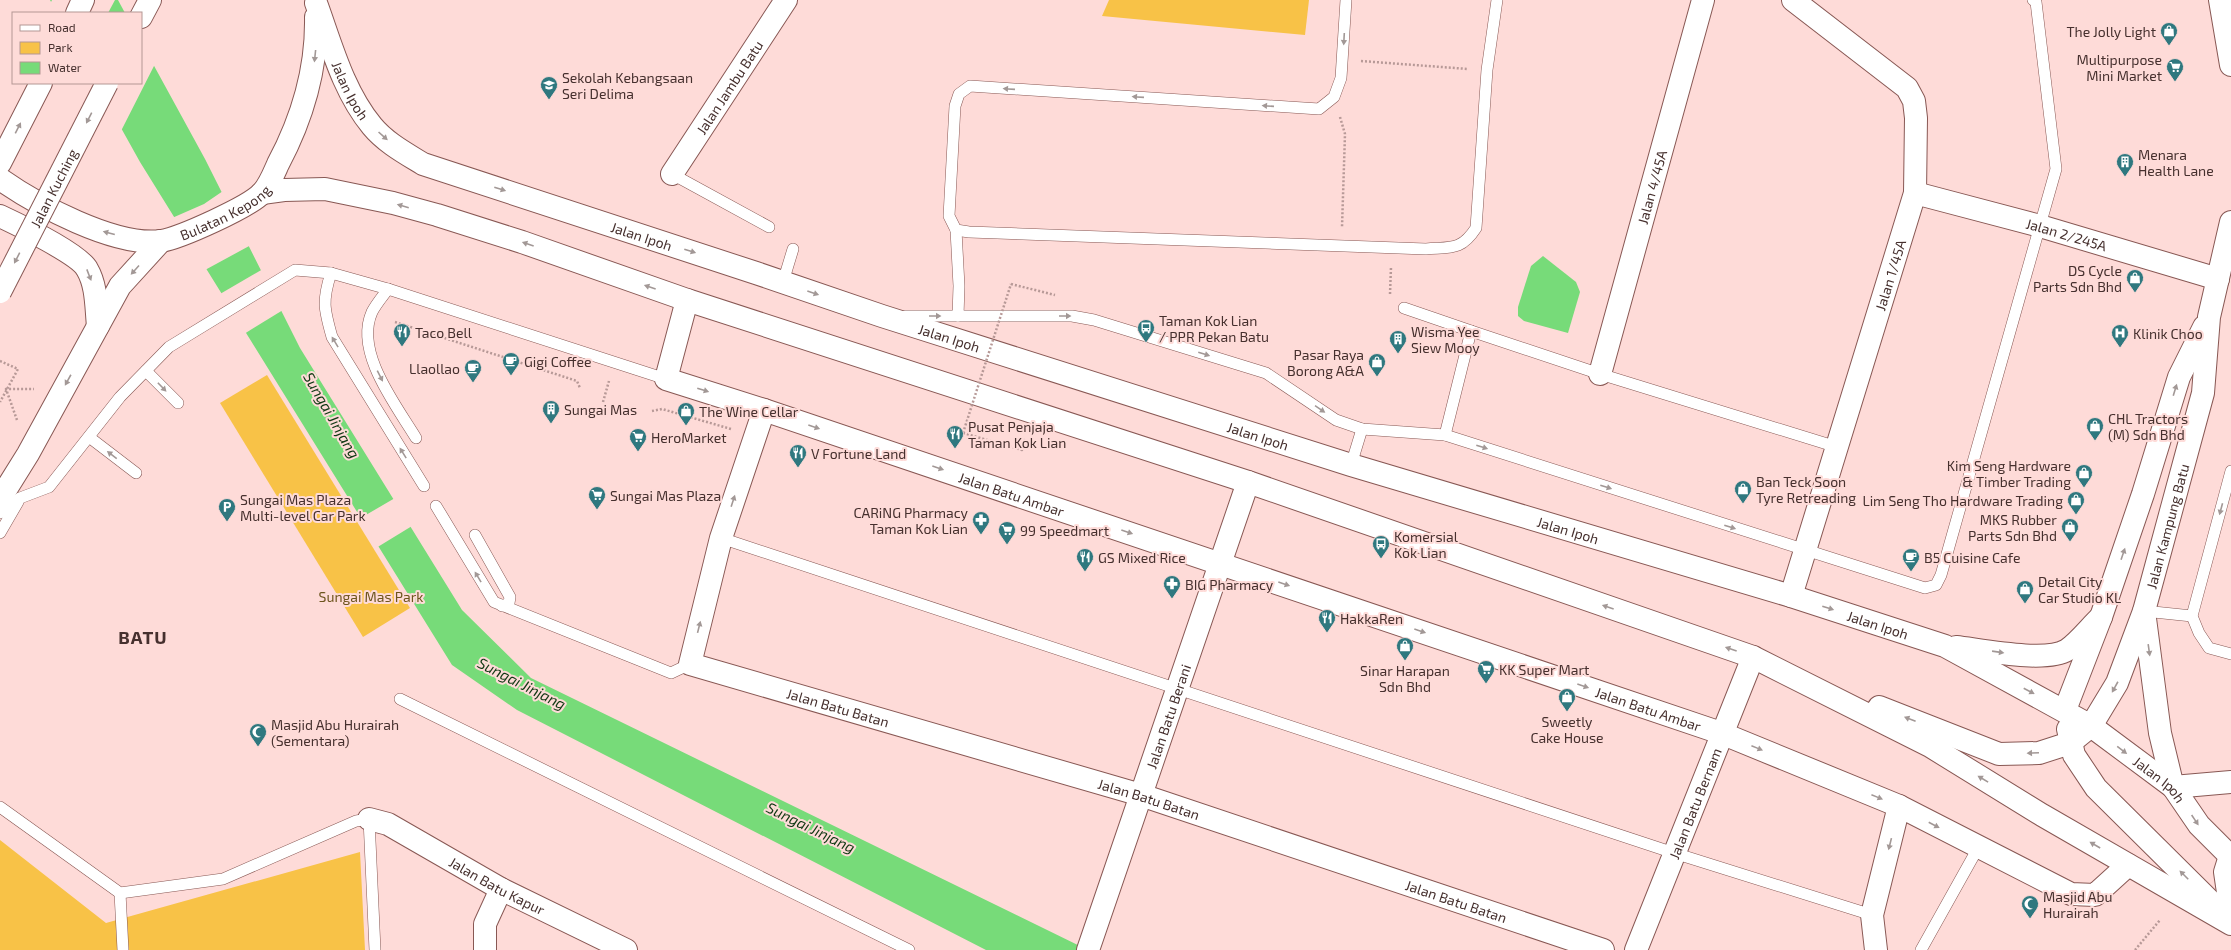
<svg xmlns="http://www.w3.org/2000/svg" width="2231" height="950" font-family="'Exo 2',sans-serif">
<rect width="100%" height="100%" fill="#fedbd8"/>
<g fill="#f8c247">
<polygon points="1109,0 1309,0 1305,35 1102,16"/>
<polygon points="267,375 410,608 363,637 220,403"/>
<polygon points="0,840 106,923 360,852 365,950 0,950"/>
</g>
<g fill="#77db79">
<polygon points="50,0 118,0 125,13 57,13"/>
<polygon points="141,42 205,159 300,348 462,610 531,678 1088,950 986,950 517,710 452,665 140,162 96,83 141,83"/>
<polygon points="1543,256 1576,282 1580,292 1568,333 1524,321 1518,316 1518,307 1531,266"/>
</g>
<g fill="#fedbd8">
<polygon points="52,0 115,0 108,13 55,13 50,4"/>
<polygon points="141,40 155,64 121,131 94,83 141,83"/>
<polygon points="223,191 251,245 205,270 172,218 204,204"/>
<polygon points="263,269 283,310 244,334 220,294"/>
<polygon points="395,498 412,526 376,548 359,519"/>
</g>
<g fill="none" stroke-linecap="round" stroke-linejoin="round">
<defs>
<g id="lane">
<path d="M1346 0 1341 78 1334 97 1319 109 970 86 959 94 955 106 949 216 956 230 969 232 1426 249C1451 247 1461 251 1476 228L1487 70 1497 0"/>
<polyline points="672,174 769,227"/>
<polyline points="956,230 959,286 958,316"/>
<path d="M331 273C322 301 324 309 332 337L424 486"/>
<polyline points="783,282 793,249"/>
<path d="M388 289C383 296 376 304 372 312 354 352 396 405 416 438"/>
<polyline points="1404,308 1471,331"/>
<polyline points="905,316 1072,316 1094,320 1266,373 1336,420 1362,429 1445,435 1925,588 1936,585 1941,575 2056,169 2036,2 2033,0"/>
<polyline points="146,371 178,403"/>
<polyline points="1445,435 1471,331 1600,374 1837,447"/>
<polyline points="89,437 136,473"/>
<polyline points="1351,465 1362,429"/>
<polyline points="2231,471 2192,616 2199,633 2209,648 2231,654"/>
<polyline points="436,506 494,602 671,673 690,664"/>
<polyline points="0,513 20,498 49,487 120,397 169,347 295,270 331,273 388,289 666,379"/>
<polyline points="0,533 18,502"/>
<polyline points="475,535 510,597 509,603 502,606"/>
<polyline points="721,538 1674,853 1872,915"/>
<polyline points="2144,611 2192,616"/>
<polyline points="400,699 909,950"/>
<polyline points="0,807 120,893 223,879 356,821 369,819 375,950"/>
<polyline points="120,893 123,950"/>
<polyline points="1921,950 1978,848"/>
</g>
<g id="street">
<path id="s1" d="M672 174 786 0"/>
<path id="s2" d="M1915 193 2040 226 2218 279"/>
<path id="s3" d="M687 300 666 379 764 410 1721 733 1899 806 2071 894 2095 895 2128 865"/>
<path id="s4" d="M1600 374 1703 0"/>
<path id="s5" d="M764 410 721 538 690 664 1141 795 1603 950"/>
<path id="s6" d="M1791 596 1915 193 1916 118 1914 101 1907 88 1793 0"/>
<path id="s7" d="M369 819 388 824 501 889 626 950"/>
<polyline points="485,950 485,924 501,889"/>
<path id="s8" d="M1088 950 1248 482"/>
<path id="s9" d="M1636 950 1753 657"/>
<polyline points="1876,950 1872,915 1899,806"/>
</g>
<g id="secondary">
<polyline points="2220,0 2231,65"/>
<polyline points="2065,710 2101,617 2143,494 2179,377 2204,327"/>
<path id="s10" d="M2091 726 2117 683 2144 611 2203 393 2209 317 2231 222"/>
</g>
<g id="primary">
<path id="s11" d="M316 3C331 44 343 91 372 126 385 142 405 153 423 164L756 273 882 316 1351 465 1791 596 1945 646 2091 726 2173 787 2199 825 2231 857"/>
<path id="s12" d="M0 179C37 205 115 247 161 241 180 238 249 207 262 193 269 186 274 173 278 164 303 117 317 70 316 17"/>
<polyline points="262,193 284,190 325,189 393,203 437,215 522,242 687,300 1248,482 1753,657 1930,746 2042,815 2231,924"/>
<polyline points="2144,611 2160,733 2173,787"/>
<path d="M1956 647C1982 650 2046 663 2067 650 2078 643 2091 626 2101 617"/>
<polyline points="1879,707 1999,754 2039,753 2070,743 2091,726"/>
<polyline points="2068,729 2074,755 2096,788 2215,906"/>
<polyline points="2173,787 2231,782"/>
<polyline points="2230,856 2225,872 2231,913"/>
</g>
<g id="highway">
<polyline points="77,13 83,0"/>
<polyline points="141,17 150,0"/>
<polyline points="0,163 41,83"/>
<path d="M0 216C17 224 79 254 87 269 97 286 96 307 98 326"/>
<polyline points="0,499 28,454 120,286 161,241"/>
</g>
</defs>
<use href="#lane" stroke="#885854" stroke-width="12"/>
<use href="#street" stroke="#885854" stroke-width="24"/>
<use href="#secondary" stroke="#885854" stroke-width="24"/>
<use href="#primary" stroke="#885854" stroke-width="24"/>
<use href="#highway" stroke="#885854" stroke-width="24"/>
<g stroke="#b79997" stroke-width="2.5" stroke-dasharray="2 2" stroke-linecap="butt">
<polyline points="1361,61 1468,69"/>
<polyline points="1340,117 1345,134 1342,227"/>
<polyline points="1011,284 1055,295"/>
<polyline points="1390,294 1391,267"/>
<polyline points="395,322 577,381 580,388"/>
<polyline points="0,361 18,369 0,402"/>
<polyline points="603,402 609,381"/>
<polyline points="652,411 662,409 731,429"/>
<polyline points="17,420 6,389 34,389"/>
<polyline points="963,433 1022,450 1025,439"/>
<polyline points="2135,950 2160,920"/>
</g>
<use href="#lane" stroke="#fff" stroke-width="11"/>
<use href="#street" stroke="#fff" stroke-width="22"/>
<use href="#secondary" stroke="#fff" stroke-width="22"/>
<use href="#primary" stroke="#fff" stroke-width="22"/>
<use href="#highway" stroke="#fff" stroke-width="22"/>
<defs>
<g id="highway-bridge">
<path id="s13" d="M0 292 107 83"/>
</g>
</defs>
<use href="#highway-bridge" stroke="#885854" stroke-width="24" stroke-linecap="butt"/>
<polyline stroke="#b79997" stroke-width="2.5" stroke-dasharray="2 2" stroke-linecap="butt" points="963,433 1011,284"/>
<use href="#highway-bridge" stroke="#fff" stroke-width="22"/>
</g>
<defs><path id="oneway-solid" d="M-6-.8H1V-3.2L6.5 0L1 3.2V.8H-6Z"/></defs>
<g fill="#a29896">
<use href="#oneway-solid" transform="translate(1344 39) rotate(93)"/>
<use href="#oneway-solid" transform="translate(315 56) rotate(96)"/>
<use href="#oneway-solid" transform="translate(1009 89) rotate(-176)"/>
<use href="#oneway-solid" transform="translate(1138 97) rotate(-176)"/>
<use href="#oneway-solid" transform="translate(1268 106) rotate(-176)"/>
<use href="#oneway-solid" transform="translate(89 118) rotate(117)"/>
<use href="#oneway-solid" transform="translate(18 128) rotate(-63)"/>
<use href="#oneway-solid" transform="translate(383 136) rotate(42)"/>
<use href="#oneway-solid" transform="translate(500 189) rotate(18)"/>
<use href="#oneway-solid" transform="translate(403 206) rotate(-164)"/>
<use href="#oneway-solid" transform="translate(109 233) rotate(-165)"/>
<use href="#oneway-solid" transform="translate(528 244) rotate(-161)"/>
<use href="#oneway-solid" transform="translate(690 251) rotate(18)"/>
<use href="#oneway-solid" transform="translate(17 258) rotate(117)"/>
<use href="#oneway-solid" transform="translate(135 270) rotate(132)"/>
<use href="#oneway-solid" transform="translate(89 275) rotate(69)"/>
<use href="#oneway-solid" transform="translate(650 287) rotate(-161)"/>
<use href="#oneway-solid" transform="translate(813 293) rotate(19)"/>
<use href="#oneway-solid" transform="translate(935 316)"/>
<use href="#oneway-solid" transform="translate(1065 316)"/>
<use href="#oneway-solid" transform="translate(335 342) rotate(-121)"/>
<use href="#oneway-solid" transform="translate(1204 354) rotate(17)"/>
<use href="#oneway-solid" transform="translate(380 376) rotate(63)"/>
<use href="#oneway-solid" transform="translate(68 380) rotate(119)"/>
<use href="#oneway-solid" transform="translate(162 387) rotate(46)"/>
<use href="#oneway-solid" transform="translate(703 390) rotate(17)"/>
<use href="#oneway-solid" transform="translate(2175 390) rotate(-73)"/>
<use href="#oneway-solid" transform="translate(1320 409) rotate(34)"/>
<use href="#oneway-solid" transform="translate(814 427) rotate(19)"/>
<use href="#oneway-solid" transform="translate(1482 447) rotate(18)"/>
<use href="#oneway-solid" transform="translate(403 453) rotate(-122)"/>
<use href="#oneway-solid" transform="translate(112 455) rotate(-142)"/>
<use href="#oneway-solid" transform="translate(938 468) rotate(19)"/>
<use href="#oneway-solid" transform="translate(1606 487) rotate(18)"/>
<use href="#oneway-solid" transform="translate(733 501) rotate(-72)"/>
<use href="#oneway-solid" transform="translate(2221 509) rotate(105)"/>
<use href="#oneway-solid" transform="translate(1730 527) rotate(18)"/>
<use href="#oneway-solid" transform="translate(1127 532) rotate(19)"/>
<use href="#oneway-solid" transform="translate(2123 554) rotate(-71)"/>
<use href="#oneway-solid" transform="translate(478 577) rotate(-121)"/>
<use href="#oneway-solid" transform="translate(1284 584) rotate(19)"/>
<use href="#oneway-solid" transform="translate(1608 607) rotate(-161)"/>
<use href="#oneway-solid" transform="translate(1828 608) rotate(18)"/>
<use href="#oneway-solid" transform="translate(699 627) rotate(-76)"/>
<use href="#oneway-solid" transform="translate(1420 631) rotate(19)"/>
<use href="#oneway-solid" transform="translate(1731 649) rotate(-161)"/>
<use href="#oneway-solid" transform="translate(2149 650) rotate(82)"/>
<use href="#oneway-solid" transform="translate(1998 652) rotate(8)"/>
<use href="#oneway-solid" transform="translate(1583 686) rotate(19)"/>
<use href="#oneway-solid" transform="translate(2115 687) rotate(119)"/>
<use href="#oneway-solid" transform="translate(2029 691) rotate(28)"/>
<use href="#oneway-solid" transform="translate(1910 719) rotate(-159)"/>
<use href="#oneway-solid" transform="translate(1757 748) rotate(22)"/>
<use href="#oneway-solid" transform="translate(2122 750) rotate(37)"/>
<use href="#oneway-solid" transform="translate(2033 753) rotate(178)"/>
<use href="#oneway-solid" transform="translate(1983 779) rotate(-149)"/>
<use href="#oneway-solid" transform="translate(1877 797) rotate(22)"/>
<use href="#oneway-solid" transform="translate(2195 820) rotate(56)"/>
<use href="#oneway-solid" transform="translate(1934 825) rotate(28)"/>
<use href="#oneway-solid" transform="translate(1890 844) rotate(104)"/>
<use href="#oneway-solid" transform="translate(2095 845) rotate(-150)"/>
<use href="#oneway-solid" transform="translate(2184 875) rotate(-135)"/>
</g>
<defs>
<symbol id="shop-pin" viewBox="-11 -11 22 30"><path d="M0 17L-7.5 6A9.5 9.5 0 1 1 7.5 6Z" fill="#2f787f" stroke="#fedbd8"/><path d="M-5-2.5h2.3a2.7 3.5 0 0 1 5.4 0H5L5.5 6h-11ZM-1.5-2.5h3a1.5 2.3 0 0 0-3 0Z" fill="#fff"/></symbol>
<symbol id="supermarket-pin" viewBox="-11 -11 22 30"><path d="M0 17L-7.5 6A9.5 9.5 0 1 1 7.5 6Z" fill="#2f787f" stroke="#fedbd8"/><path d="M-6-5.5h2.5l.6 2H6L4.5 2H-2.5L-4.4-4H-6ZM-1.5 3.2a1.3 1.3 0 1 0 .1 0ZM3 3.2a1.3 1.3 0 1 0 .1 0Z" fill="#fff"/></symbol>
<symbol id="school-pin" viewBox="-11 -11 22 30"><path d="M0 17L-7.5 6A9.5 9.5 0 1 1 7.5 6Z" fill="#2f787f" stroke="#fedbd8"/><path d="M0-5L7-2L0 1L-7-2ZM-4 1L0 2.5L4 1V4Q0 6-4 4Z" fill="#fff"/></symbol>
<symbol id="building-pin" viewBox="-11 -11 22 30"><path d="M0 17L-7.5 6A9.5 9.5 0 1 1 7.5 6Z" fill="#2f787f" stroke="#fedbd8"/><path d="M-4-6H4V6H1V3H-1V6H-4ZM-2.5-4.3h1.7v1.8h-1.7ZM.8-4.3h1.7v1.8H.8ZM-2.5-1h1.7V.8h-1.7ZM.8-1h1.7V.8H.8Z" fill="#fff"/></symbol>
<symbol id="bus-pin" viewBox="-11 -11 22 30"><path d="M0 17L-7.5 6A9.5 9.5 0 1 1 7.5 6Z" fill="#2f787f" stroke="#fedbd8"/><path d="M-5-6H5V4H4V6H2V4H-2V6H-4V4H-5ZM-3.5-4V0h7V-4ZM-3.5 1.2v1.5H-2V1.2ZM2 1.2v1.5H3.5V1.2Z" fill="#fff"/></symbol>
<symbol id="restaurant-pin" viewBox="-11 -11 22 30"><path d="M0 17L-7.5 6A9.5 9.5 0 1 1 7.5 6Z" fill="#2f787f" stroke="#fedbd8"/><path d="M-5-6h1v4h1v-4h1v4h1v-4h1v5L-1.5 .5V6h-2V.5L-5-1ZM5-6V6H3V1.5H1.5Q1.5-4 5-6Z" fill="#fff"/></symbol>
<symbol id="hospital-pin" viewBox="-11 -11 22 30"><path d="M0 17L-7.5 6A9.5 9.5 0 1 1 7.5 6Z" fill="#2f787f" stroke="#fedbd8"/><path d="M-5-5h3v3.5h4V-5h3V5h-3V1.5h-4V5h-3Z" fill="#fff"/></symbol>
<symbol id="cafe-pin" viewBox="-11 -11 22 30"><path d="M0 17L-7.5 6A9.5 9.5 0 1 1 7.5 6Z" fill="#2f787f" stroke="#fedbd8"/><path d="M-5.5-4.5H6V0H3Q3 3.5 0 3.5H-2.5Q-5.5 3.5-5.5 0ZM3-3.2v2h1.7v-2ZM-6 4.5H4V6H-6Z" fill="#fff"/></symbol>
<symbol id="parking-pin" viewBox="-11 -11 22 30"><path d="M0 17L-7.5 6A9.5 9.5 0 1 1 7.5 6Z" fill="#2f787f" stroke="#fedbd8"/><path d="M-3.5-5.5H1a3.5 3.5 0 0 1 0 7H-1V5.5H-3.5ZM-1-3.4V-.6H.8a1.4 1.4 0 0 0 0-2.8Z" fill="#fff"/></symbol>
<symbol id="pharmacy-pin" viewBox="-11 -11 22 30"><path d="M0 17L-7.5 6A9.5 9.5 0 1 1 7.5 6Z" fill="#2f787f" stroke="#fedbd8"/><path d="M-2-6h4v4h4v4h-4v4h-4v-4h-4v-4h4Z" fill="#fff"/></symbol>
<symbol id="mosque-pin" viewBox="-11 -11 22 30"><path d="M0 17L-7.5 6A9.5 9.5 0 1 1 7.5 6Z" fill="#2f787f" stroke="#fedbd8"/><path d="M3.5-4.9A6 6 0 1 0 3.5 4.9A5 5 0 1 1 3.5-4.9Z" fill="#fff"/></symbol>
</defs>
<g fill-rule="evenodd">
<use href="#shop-pin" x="2159" y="21" width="20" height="27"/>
<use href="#supermarket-pin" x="2165" y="57" width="20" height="27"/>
<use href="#school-pin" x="539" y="75" width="20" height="27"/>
<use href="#building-pin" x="2115" y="152" width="20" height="27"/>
<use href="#shop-pin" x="2125" y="268" width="20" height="27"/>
<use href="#bus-pin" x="1136" y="318" width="20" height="27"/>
<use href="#restaurant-pin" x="392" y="322" width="20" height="27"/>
<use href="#hospital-pin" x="2110" y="323" width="20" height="27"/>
<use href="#building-pin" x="1388" y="329" width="20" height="27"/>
<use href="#cafe-pin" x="501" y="351" width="20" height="27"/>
<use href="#shop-pin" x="1367" y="352" width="20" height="27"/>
<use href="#cafe-pin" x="463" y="358" width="20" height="27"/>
<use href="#building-pin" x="541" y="399" width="20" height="27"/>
<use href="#shop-pin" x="676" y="401" width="20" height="27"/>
<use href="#shop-pin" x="2085" y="416" width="20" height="27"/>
<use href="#restaurant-pin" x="945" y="424" width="20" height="27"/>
<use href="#supermarket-pin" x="628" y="427" width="20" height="27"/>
<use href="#restaurant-pin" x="788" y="443" width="20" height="27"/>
<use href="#shop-pin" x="2074" y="463" width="20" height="27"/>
<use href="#shop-pin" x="1733" y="479" width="20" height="27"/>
<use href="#supermarket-pin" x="587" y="485" width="20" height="27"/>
<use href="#shop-pin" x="2066" y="490" width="20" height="27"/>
<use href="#parking-pin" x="217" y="497" width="20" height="27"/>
<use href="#pharmacy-pin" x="971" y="510" width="20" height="27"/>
<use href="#shop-pin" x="2060" y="517" width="20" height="27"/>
<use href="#supermarket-pin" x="997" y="520" width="20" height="27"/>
<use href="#bus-pin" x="1371" y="534" width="20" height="27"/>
<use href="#restaurant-pin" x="1075" y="547" width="20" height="27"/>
<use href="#cafe-pin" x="1901" y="547" width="20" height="27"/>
<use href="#pharmacy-pin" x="1162" y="574" width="20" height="27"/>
<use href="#shop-pin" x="2015" y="579" width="20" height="27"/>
<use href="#restaurant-pin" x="1317" y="608" width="20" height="27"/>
<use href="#shop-pin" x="1395" y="636" width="20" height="27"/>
<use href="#supermarket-pin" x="1476" y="659" width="20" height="27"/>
<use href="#shop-pin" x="1557" y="687" width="20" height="27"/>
<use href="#mosque-pin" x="248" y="722" width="20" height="27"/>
<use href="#mosque-pin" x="2020" y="894" width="20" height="27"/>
</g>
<g text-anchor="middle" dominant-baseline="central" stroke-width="4" stroke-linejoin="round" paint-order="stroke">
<g font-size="14" fill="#46302e" stroke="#fedbd8" text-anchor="start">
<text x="2156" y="31" text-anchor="end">The Jolly Light</text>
<text x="2162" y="59" text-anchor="end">Multipurpose<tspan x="2162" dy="16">Mini Market</tspan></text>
<text x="562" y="77">Sekolah Kebangsaan<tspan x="562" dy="16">Seri Delima</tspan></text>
<text x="2138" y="154">Menara<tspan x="2138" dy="16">Health Lane</tspan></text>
<text x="2122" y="270" text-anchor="end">DS Cycle<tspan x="2122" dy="16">Parts Sdn Bhd</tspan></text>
<text x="1159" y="320">Taman Kok Lian<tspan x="1159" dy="16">/ PPR Pekan Batu</tspan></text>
<text x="1411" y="331">Wisma Yee<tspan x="1411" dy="16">Siew Mooy</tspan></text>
<text x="415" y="332">Taco Bell</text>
<text x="2133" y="333">Klinik Choo</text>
<text x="1364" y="354" text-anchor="end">Pasar Raya<tspan x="1364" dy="16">Borong A&amp;A</tspan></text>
<text x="524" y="361">Gigi Coffee</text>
<text x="460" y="368" text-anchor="end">Llaollao</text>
<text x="564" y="409">Sungai Mas</text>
<text x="699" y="411">The Wine Cellar</text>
<text x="2108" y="418">CHL Tractors<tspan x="2108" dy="16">(M) Sdn Bhd</tspan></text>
<text x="968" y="426">Pusat Penjaja<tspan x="968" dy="16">Taman Kok Lian</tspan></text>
<text x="651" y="437">HeroMarket</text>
<text x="811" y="453">V Fortune Land</text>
<text x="2071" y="465" text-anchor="end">Kim Seng Hardware<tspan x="2071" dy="16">&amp; Timber Trading</tspan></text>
<text x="1756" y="481">Ban Teck Soon<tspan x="1756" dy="16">Tyre Retreading</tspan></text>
<text x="610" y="495">Sungai Mas Plaza</text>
<text x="240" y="499">Sungai Mas Plaza<tspan x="240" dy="16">Multi-level Car Park</tspan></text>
<text x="2063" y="500" text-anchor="end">Lim Seng Tho Hardware Trading</text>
<text x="968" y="512" text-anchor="end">CARiNG Pharmacy<tspan x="968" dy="16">Taman Kok Lian</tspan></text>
<text x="2057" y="519" text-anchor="end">MKS Rubber<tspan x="2057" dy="16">Parts Sdn Bhd</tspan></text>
<text x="1020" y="530">99 Speedmart</text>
<text x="1394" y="536">Komersial<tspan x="1394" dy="16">Kok Lian</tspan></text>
<text x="1098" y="557">GS Mixed Rice</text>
<text x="1924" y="557">B5 Cuisine Cafe</text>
<text x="2038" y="581">Detail City<tspan x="2038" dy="16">Car Studio KL</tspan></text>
<text x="1185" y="584">BIG Pharmacy</text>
<text x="1340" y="618">HakkaRen</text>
<text x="1499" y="669">KK Super Mart</text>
<text x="1405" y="670" text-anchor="middle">Sinar Harapan<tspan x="1405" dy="16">Sdn Bhd</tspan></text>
<text x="1567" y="721" text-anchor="middle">Sweetly<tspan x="1567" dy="16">Cake House</tspan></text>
<text x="271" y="724">Masjid Abu Hurairah<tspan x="271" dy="16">(Sementara)</tspan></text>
<text x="2043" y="896">Masjid Abu<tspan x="2043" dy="16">Hurairah</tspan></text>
</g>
<g font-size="14" fill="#46302e" stroke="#fedbd8">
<text stroke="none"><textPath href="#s1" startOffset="104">Jalan Jambu Batu</textPath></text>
<text stroke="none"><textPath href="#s11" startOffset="94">Jalan Ipoh</textPath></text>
<text stroke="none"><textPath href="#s4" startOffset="194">Jalan 4/45A</textPath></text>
<text stroke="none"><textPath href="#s13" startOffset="117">Jalan Kuching</textPath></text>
<text stroke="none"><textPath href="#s12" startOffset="246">Bulatan Kepong</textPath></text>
<text stroke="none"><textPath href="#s2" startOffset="157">Jalan 2/245A</textPath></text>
<text stroke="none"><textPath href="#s11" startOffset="430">Jalan Ipoh</textPath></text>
<text stroke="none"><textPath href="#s6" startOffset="336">Jalan 1/45A</textPath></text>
<text stroke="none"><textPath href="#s11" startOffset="754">Jalan Ipoh</textPath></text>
<text stroke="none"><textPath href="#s11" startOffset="1078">Jalan Ipoh</textPath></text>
<text stroke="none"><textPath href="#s3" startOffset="446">Jalan Batu Ambar</textPath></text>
<text stroke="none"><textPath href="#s10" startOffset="215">Jalan Kampung Batu</textPath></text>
<text stroke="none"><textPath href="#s11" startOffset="1402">Jalan Ipoh</textPath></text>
<text stroke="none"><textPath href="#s11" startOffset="1726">Jalan Ipoh</textPath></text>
<text stroke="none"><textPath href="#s5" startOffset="419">Jalan Batu Batan</textPath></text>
<text stroke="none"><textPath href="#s3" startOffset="1118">Jalan Batu Ambar</textPath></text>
<text stroke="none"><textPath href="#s8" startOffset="247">Jalan Batu Berani</textPath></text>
<text stroke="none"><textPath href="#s11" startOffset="2050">Jalan Ipoh</textPath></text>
<text stroke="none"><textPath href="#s5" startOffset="743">Jalan Batu Batan</textPath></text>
<text stroke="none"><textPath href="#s9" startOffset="158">Jalan Batu Bernam</textPath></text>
<text stroke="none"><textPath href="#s7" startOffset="145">Jalan Batu Kapur</textPath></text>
<text stroke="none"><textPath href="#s5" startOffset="1067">Jalan Batu Batan</textPath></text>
</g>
<g font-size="14" fill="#6c541d" stroke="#fedbd8">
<text x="371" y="596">Sungai Mas Park</text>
</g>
<g font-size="15" font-style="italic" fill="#103813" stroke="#fedbd8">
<text transform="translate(332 415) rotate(60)">Sungai Jinjang</text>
<text transform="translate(522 683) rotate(27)">Sungai Jinjang</text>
<text transform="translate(811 827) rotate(26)">Sungai Jinjang</text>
</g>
<g font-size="18" font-weight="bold" letter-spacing="1" fill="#46302e" stroke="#fedbd8">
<text x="143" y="637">BATU</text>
</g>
</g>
<rect x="12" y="12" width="130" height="72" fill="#fedbd8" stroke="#b49794"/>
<rect x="20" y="25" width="20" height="6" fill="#ffffff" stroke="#b49794"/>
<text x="48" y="32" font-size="12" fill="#46302e">Road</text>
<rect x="20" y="42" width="20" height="12" fill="#f8c247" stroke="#b49794"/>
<text x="48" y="52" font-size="12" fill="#46302e">Park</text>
<rect x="20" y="62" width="20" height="12" fill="#77db79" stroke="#b49794"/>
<text x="48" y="72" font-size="12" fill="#46302e">Water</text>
</svg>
